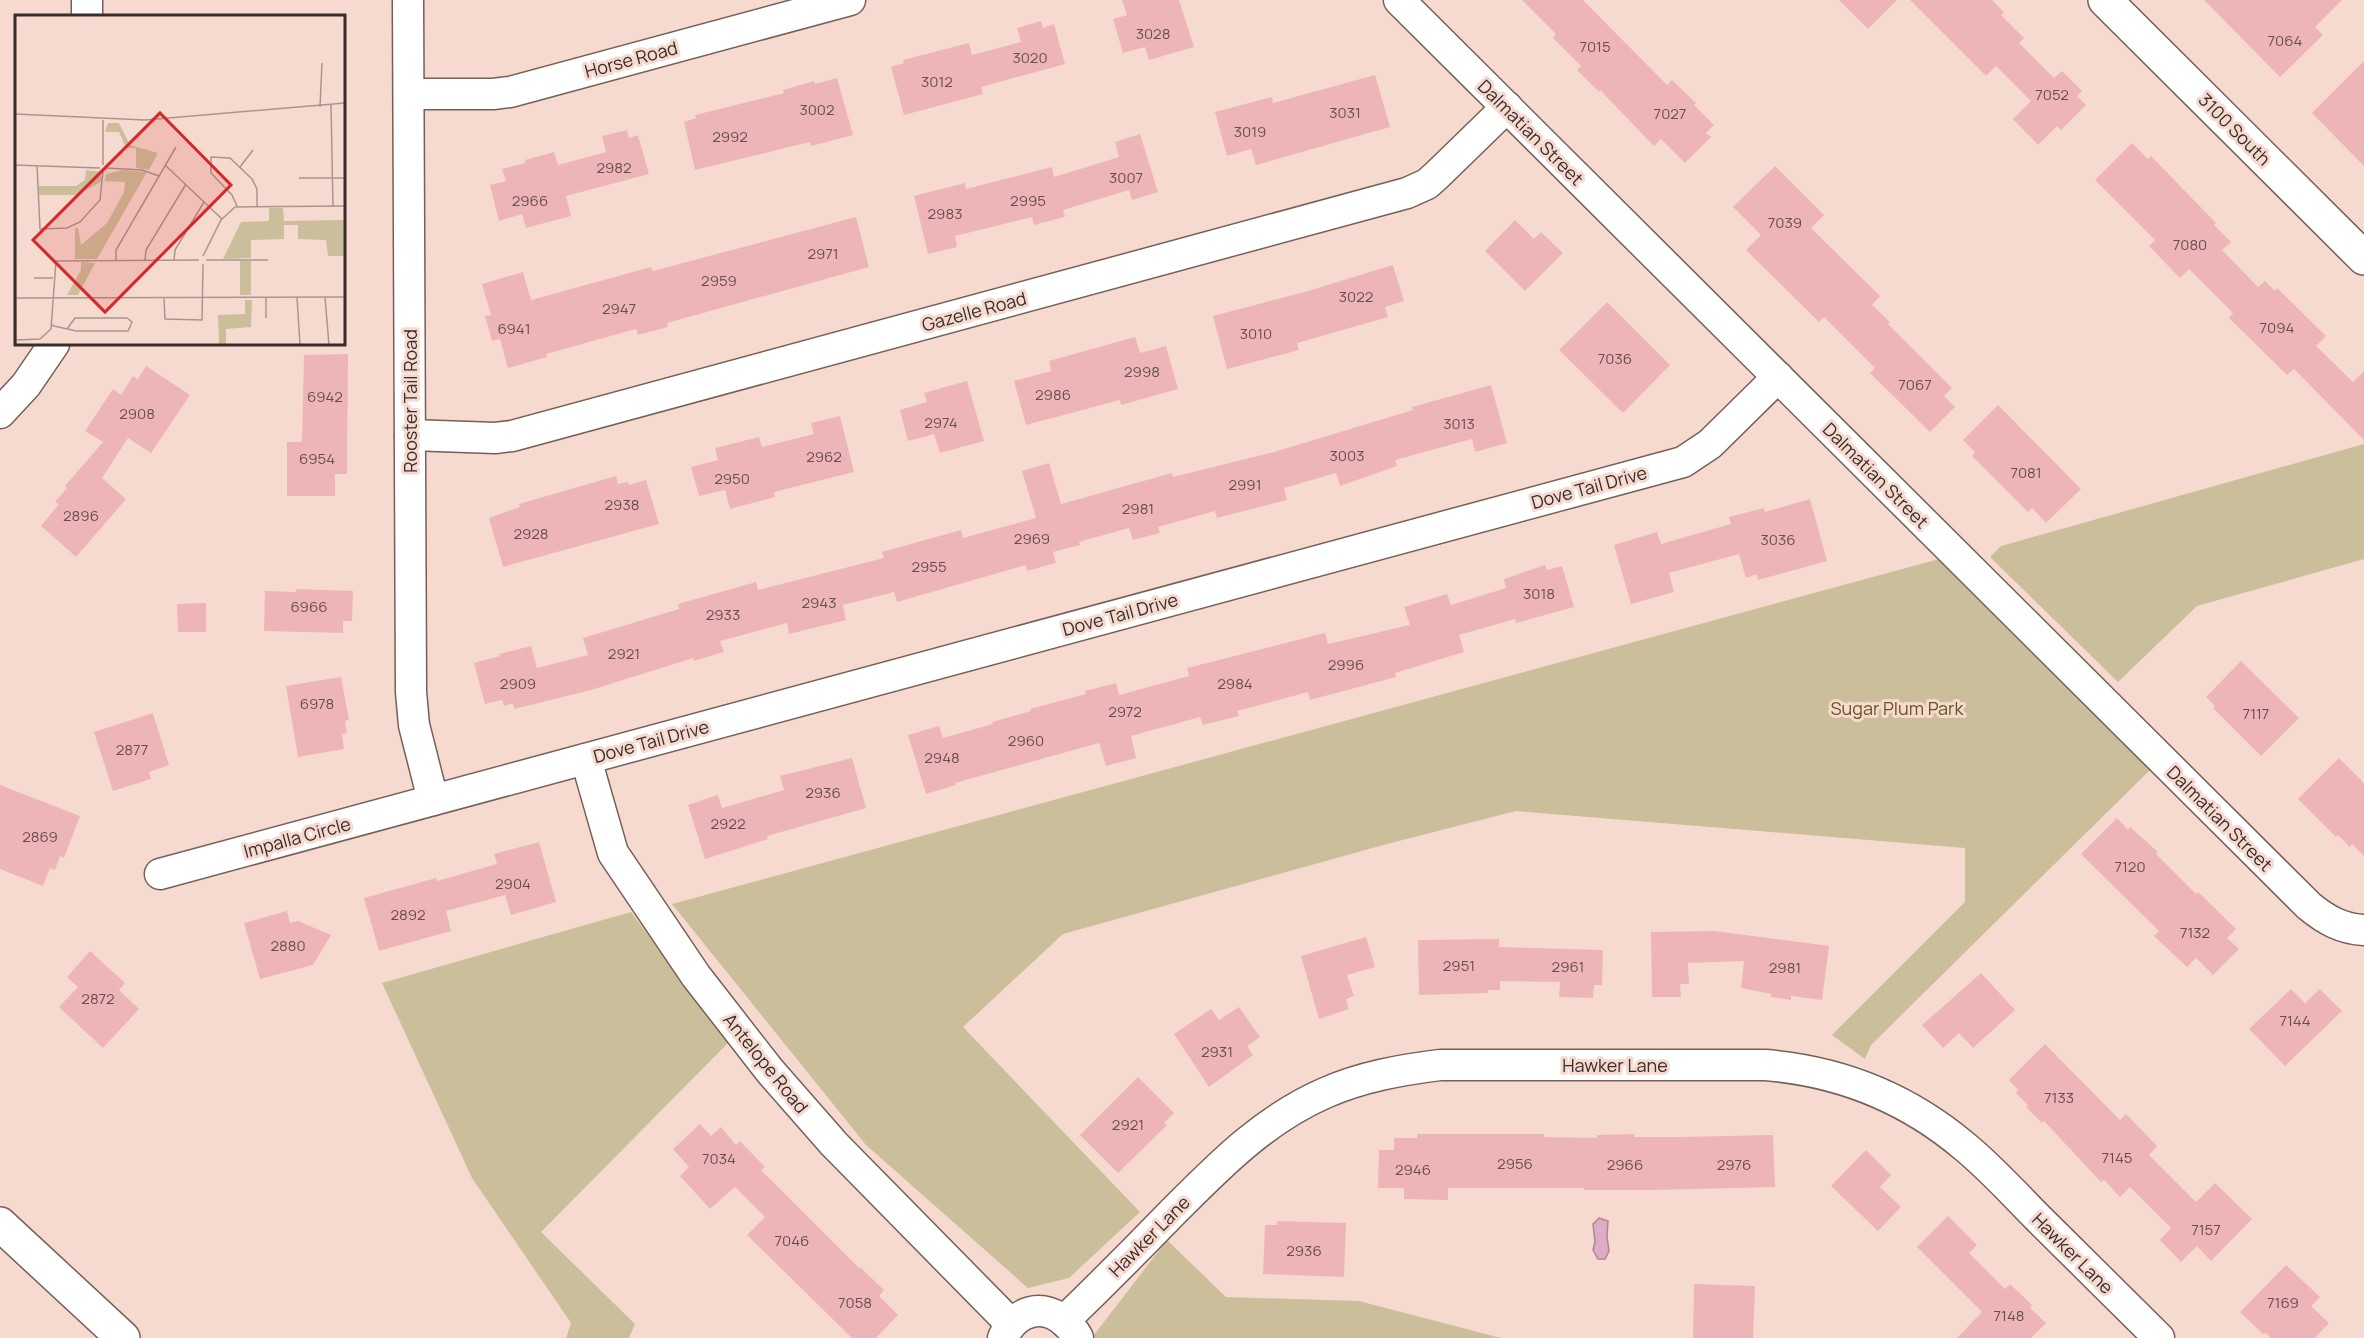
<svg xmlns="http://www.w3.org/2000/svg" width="2364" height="1338" font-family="Manrope,sans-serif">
<rect width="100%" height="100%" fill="#f6dad0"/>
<g fill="#cbbf9b">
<polygon points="2364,444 2364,559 2197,606 2118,682 1990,557 2001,546"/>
<polygon points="1939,559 2150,770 1871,1045 1865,1059 1832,1035 1965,902 1965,848 1516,811 1387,844 1063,934 963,1027 1140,1212 1069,1278 1028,1288 866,1145 672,904"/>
<polygon points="631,912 729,1042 541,1232 635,1324 629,1338 566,1338 571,1323 472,1178 382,983"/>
<polygon points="1167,1240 1226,1297 1359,1301 1501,1338 1095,1338 1094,1335"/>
</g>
<polygon fill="#dfacc4" stroke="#ad8696" stroke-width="1.5" points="1599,1218 1608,1221 1607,1236 1609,1251 1605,1259 1598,1259 1593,1250 1595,1242 1593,1224"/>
<g fill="#eeb5b8">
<polygon points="1122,0 1179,0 1194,47 1149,60 1145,47 1123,53 1113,19 1127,15"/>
<polygon points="1522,0 1583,0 1667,85 1672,80 1696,103 1694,105 1714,125 1706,133 1711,137 1685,163 1661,139 1654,146 1600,90 1599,92 1577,70 1581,66 1553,38 1556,34"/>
<polygon points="1839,0 1897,0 1868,29"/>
<polygon points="1910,0 1992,0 2004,12 2001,15 2024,38 2019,43 2054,78 2062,71 2082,91 2077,96 2086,105 2061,130 2057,126 2038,145 2013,119 2031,101 1996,66 1986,76"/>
<polygon points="2204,0 2342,0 2315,27 2323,35 2280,77"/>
<polygon points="1041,21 1043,28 1054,24 1065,64 981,87 983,94 904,115 891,67 904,63 903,60 969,43 972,55 1021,42 1017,28"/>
<polygon points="2364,61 2364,166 2312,113"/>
<polygon points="1375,75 1390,127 1256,165 1251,149 1227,156 1215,112 1272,97 1273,103"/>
<polygon points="837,78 853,135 811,146 810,142 695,170 684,122 696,118 695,115 784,93 783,90 814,81 815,84"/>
<polygon points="627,130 629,138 638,135 649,174 566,196 571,216 526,228 522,214 499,221 490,185 506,181 502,169 525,163 525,160 554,152 558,165 606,152 602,136"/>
<polygon points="1140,134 1158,192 1132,200 1129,190 1063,210 1065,217 1034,225 1032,217 955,236 957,247 928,254 914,196 965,183 966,189 1052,167 1054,177 1119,157 1115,142"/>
<polygon points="2132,143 2148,159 2151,156 2216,223 2214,225 2231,242 2222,250 2258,287 2265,281 2275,291 2277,288 2326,336 2316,346 2353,382 2364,371 2364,440 2294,369 2287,375 2229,318 2233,313 2189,269 2180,278 2149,246 2155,240 2095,180"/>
<polygon points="1775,166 1824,215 1811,228 1880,296 1872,305 1890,322 1888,324 1952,388 1944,396 1955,407 1930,432 1870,373 1875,368 1824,317 1819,322 1746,250 1761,235 1733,207"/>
<polygon points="856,217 869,267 667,323 668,327 638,335 636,329 546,354 547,357 508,368 500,339 492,341 485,316 491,315 482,284 523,272 531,300 651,267 653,271"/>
<polygon points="1515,220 1534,239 1541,232 1563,253 1525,291 1485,251"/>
<polygon points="1393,265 1404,301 1385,307 1388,317 1297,343 1299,350 1227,369 1213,316 1308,291"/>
<polygon points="1607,302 1670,365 1623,413 1559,350"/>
<polygon points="1135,337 1140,353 1166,346 1178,389 1121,405 1120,400 1026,425 1014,381 1051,371 1049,361"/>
<polygon points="348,354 347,474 335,474 335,496 287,496 287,442 302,442 304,355"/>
<polygon points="146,366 190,395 151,453 128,438 102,478 126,499 76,557 41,526 59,504 55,502 67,488 65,486 103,442 85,431 113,389 121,395 133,376 138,379"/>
<polygon points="967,381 984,441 940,453 934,434 908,441 900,410 927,402 924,393"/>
<polygon points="1491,385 1507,443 1475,452 1472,439 1395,460 1397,466 1340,486 1336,473 1284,488 1287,500 1217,518 1215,511 1158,527 1160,533 1133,540 1129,528 1079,542 1080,545 1053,552 1056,563 1027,571 1026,565 897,602 894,592 843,605 846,620 789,634 787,623 720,641 724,652 694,661 693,658 591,690 514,709 513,703 504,706 502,700 485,704 474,663 500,656 499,654 531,646 537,668 588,655 583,638 679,609 678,604 756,582 758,590 884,558 882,552 961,530 963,538 1036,518 1022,471 1049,463 1061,504 1172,473 1173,477 1274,452 1413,410 1412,407"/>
<polygon points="1998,405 2081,489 2046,523 2032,508 2028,512 1972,456 1975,452 1963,440"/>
<polygon points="840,416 854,472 774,492 775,497 730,509 725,490 699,496 691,467 718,460 715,448 759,437 762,447 814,434 811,423"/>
<polygon points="616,476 618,484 628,482 629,485 646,480 659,524 503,567 489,518 520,507 519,504"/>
<polygon points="1810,499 1827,561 1758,580 1757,574 1746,578 1739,554 1669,573 1674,592 1631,604 1614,545 1657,532 1661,544 1731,524 1729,517 1764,508 1765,512"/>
<polygon points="1545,565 1547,570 1562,566 1574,607 1516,623 1515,619 1459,635 1464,652 1395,673 1396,677 1310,700 1308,692 1237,711 1239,716 1203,725 1200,717 1131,736 1136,758 1106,766 1099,743 955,783 956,785 926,794 908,735 939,726 943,738 993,724 992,722 1031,711 1030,709 1086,694 1085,691 1116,683 1119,695 1189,676 1187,668 1325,633 1328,644 1410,625 1404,607 1447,594 1451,605 1506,588 1504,579"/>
<polygon points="296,589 353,591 352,621 343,621 343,633 264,631 265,591 296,592"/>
<polygon points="206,603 206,632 178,632 177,604"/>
<polygon points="2241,661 2299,718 2261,756 2213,708 2215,706 2206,697"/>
<polygon points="341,677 349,720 345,721 347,733 342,734 344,749 298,757 286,686"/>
<polygon points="153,713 169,765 149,772 151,779 113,791 94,732"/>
<polygon points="852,758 866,808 767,836 768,839 705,859 688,805 718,795 722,808 784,790 780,776"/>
<polygon points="2339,758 2364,783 2364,856 2352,844 2350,847 2338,835 2336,837 2298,799"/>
<polygon points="0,785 80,816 64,858 60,856 55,870 50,868 43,886 0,869"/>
<polygon points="2117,818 2128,830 2130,827 2158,852 2156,854 2196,894 2198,892 2236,929 2227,938 2239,949 2213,975 2196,958 2187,967 2154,936 2159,931 2081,854"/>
<polygon points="539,842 556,902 511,915 505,895 446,911 451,931 379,951 364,898 436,878 437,881 497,864 494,854"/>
<polygon points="287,911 290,923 298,921 331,935 313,965 260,979 244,923"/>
<polygon points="1714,931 1829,946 1822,1000 1791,996 1791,1000 1771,997 1771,994 1741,988 1744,961 1688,963 1689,984 1680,984 1681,997 1652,997 1651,932"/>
<polygon points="1366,937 1375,967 1347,975 1354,996 1346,999 1349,1009 1319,1019 1301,956"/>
<polygon points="1499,939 1499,947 1603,950 1602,985 1594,985 1593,998 1559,997 1560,982 1500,981 1500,990 1488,990 1488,993 1419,995 1418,940"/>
<polygon points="90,951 125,983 119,990 139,1009 103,1048 59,1007 78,987 67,977"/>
<polygon points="1981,973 2015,1010 1973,1048 1959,1033 1943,1048 1922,1025"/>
<polygon points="2291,989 2305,1003 2320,989 2342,1011 2285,1066 2249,1029"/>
<polygon points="1239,1007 1260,1037 1247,1046 1253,1055 1209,1087 1174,1034 1211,1009 1219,1020"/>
<polygon points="2045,1044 2120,1120 2126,1114 2157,1146 2149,1155 2196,1202 2215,1183 2252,1219 2211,1261 2197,1246 2181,1262 2160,1240 2171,1228 2130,1187 2120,1197 2104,1180 2101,1182 2044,1121 2042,1123 2026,1107 2028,1105 2016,1093 2018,1090 2009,1080"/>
<polygon points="1138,1077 1174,1113 1164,1123 1167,1125 1118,1173 1080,1135"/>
<polygon points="700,1124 711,1136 721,1127 736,1145 740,1141 765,1167 761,1170 859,1268 860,1267 884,1290 879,1296 898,1315 876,1338 852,1338 747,1235 765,1217 735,1187 710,1209 680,1176 689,1167 673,1149"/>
<polygon points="1417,1134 1544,1134 1544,1137 1597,1138 1597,1135 1634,1134 1634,1137 1680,1137 1773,1135 1775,1187 1654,1190 1584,1190 1584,1188 1448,1188 1448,1200 1404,1199 1404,1188 1378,1188 1379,1150 1394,1150 1394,1138 1417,1138"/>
<polygon points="1866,1150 1891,1175 1880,1187 1901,1207 1878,1231 1831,1186"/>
<polygon points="1948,1216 1977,1245 1969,1253 2005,1289 2010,1284 2032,1305 2030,1308 2046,1323 2031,1338 1957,1338 1982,1312 1917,1247"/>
<polygon points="1277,1221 1346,1223 1344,1277 1263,1274 1265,1225 1277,1225"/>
<polygon points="2286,1265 2320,1297 2311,1306 2329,1323 2315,1338 2271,1338 2266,1333 2263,1334 2240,1312"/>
<polygon points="1694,1284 1755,1286 1753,1338 1693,1338"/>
</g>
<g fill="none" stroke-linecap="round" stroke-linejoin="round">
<defs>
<g id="minor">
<polyline points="87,0 87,16"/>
<polyline points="408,0 411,692 414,725 433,800"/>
<path d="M1399 0 2309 906C2326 920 2342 929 2364 930"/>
<polyline points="409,94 493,94 510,92 850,0"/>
<polyline points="0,413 26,385 54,344"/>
<polyline points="410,435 495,438 512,436 1407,193 1427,184 1436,176 1507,107"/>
<polyline points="586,759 613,853 696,976 770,1071 834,1144 1011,1324"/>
<polyline points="160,874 1683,462 1710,444 1778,377"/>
<path d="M1064 1321C1099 1287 1134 1252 1168 1217 1216 1169 1261 1121 1325 1093 1361 1077 1400 1070 1440 1065H1765C1839 1071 1907 1098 1964 1146 1991 1168 2015 1195 2039 1219 2079 1259 2119 1298 2159 1338"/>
<path d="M1003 1338C1015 1310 1044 1302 1066 1323 1071 1328 1075 1331 1078 1338"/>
</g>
<polyline id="tertiary" points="0,1224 123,1338"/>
<polyline id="secondary" points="2105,0 2364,258"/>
</defs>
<use href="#minor" stroke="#765f56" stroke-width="33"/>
<use href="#tertiary" stroke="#765f56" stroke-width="36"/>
<use href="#secondary" stroke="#765f56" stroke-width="36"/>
<use href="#minor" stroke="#fff" stroke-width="30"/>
<use href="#tertiary" stroke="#fff" stroke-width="33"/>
<use href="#secondary" stroke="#fff" stroke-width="33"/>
</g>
<g text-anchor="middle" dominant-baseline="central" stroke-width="6" stroke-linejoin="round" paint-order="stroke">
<g font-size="15" fill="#664f4e">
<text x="1153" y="33">3028</text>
<text x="2285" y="40">7064</text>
<text x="1595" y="46">7015</text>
<text x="1030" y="57">3020</text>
<text x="937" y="81">3012</text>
<text x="2052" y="94">7052</text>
<text x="817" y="109">3002</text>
<text x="1345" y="112">3031</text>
<text x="1670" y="113">7027</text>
<text x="1250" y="131">3019</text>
<text x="730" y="136">2992</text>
<text x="614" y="167">2982</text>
<text x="1126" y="177">3007</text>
<text x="530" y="200">2966</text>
<text x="1028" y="200">2995</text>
<text x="945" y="213">2983</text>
<text x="1785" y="222">7039</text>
<text x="2190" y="244">7080</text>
<text x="823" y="253">2971</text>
<text x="719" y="280">2959</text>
<text x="1356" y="296">3022</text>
<text x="619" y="308">2947</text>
<text x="2277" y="327">7094</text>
<text x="514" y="328">6941</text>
<text x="1256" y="333">3010</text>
<text x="1615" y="358">7036</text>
<text x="1142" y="371">2998</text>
<text x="1915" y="384">7067</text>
<text x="1053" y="394">2986</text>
<text x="325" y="396">6942</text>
<text x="137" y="413">2908</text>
<text x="941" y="422">2974</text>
<text x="1459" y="423">3013</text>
<text x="1347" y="455">3003</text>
<text x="824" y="456">2962</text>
<text x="317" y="458">6954</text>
<text x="2026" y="472">7081</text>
<text x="732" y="478">2950</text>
<text x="1245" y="484">2991</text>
<text x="622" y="504">2938</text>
<text x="1138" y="508">2981</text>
<text x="81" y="515">2896</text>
<text x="531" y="533">2928</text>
<text x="1032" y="538">2969</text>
<text x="1778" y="539">3036</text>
<text x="929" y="566">2955</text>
<text x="1539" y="593">3018</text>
<text x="819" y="602">2943</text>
<text x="309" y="606">6966</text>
<text x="723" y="614">2933</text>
<text x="624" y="653">2921</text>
<text x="1346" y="664">2996</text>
<text x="518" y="683">2909</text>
<text x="1235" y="683">2984</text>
<text x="317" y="703">6978</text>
<text x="1125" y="711">2972</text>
<text x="2256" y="713">7117</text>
<text x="1026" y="740">2960</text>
<text x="132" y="749">2877</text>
<text x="942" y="757">2948</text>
<text x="823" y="792">2936</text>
<text x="728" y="823">2922</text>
<text x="40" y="836">2869</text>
<text x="2130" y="866">7120</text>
<text x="513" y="883">2904</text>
<text x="408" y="914">2892</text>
<text x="2195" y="932">7132</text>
<text x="288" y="945">2880</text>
<text x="1459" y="965">2951</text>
<text x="1568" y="966">2961</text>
<text x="1785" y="967">2981</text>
<text x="98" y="998">2872</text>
<text x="2295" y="1020">7144</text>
<text x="1217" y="1051">2931</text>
<text x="2059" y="1097">7133</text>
<text x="1128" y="1124">2921</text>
<text x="2117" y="1157">7145</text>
<text x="719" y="1158">7034</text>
<text x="1515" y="1163">2956</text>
<text x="1625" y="1164">2966</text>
<text x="1734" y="1164">2976</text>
<text x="1413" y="1169">2946</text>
<text x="2206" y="1229">7157</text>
<text x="792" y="1240">7046</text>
<text x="1304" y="1250">2936</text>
<text x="855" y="1302">7058</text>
<text x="2283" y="1302">7169</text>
<text x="2009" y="1315">7148</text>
</g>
<g font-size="18" fill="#382d2a" stroke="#f6dad0">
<text transform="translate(631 59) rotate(-15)">Horse Road</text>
<text transform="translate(2235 129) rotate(45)">3100 South</text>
<text transform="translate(1531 132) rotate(45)">Dalmatian Street</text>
<text transform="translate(974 311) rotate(-15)">Gazelle Road</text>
<text transform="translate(410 401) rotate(-90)">Rooster Tail Road</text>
<text transform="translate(1876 475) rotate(45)">Dalmatian Street</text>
<text transform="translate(1589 487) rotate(-15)">Dove Tail Drive</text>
<text transform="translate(1120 614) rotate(-15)">Dove Tail Drive</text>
<text transform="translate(651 741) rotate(-15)">Dove Tail Drive</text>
<text transform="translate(2220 818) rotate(45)">Dalmatian Street</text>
<text transform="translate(297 837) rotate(-15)">Impalla Circle</text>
<text transform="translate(766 1063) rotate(51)">Antelope Road</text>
<text x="1615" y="1065">Hawker Lane</text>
<text transform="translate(1149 1236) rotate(-45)">Hawker Lane</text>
<text transform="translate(2073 1253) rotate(45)">Hawker Lane</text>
</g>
<g font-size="18" fill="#67561e" stroke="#f6dad0">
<text x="1897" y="708">Sugar Plum Park</text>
</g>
</g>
<g transform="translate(15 15)">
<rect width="330" height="330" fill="#f6dad0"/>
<path d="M93 108H104L115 130 143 138 134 155 121 153V133H111L104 117H90ZM71 155 86 157 87 166 62 180H24V171H61L70 165ZM108 155 132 157 82 244H60V213H63L66 230 92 208 109 177 110 167 90 166 91 159ZM254 193H268L269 206 330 205V241H313L311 225 283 224V210H269V224L236 225V243L208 244 226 207 254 206ZM225 246H236V280H225ZM66 247 80 248 63 280H52L66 255ZM230 285H237L236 312 211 314V330H204L203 300 230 299Z" fill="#cbbf9b"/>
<path fill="none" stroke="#aa958e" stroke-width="1.5" d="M316 90 318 191M305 92 307 48M0 99 130 105 330 88M0 101 1 330M88 105V150M0 150 85 153M22 150 25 214 52 213 65 207 85 185 88 156M150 150 207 204M225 152 238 135M91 153 127 155 144 161M284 163H330M222 191 217 180 196 158V142L215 143 237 164 242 174V191M188 241 206 205 220 192 330 191M101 245V235L161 132M130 245 131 235 171 169M159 245 160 235 189 187M191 245H253M19 263H38M251 282V303M282 282 285 330M310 282 314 330M1 283 330 282M149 283 150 304 187 305 188 249M37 310 39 311 57 315 61 316H113L117 307 112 303H60L52 314M1 325 25 324 36 314 41 246 184 245"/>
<path fill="#d62828" fill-opacity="0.15" stroke="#d62828" stroke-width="3" d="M145 98 216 170 90 297 18 225Z"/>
<rect width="330" height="330" fill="none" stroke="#382d2a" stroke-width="3"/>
</g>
</svg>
